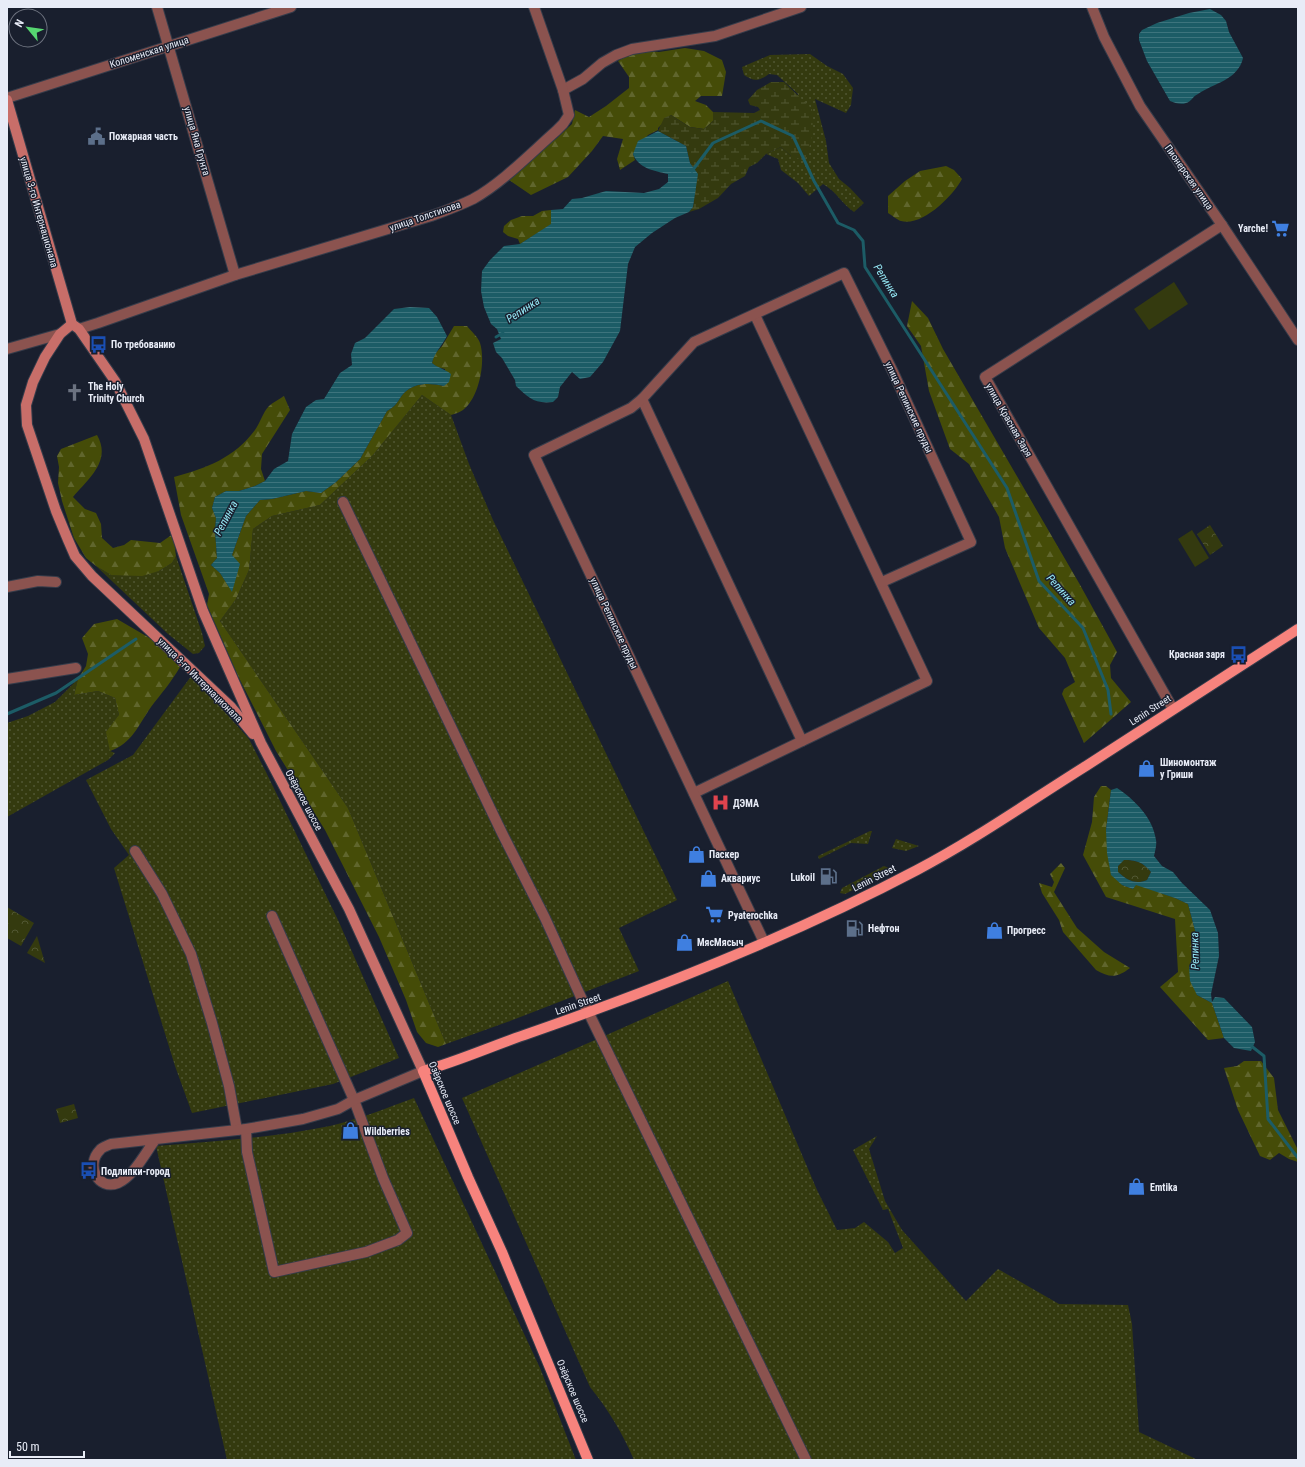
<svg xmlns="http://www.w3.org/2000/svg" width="1305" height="1467" font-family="'Roboto Condensed',sans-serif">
<defs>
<pattern id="grass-dots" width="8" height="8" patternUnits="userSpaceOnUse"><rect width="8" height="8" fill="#343a0f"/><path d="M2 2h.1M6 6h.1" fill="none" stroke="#515733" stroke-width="1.8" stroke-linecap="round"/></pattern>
<pattern id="forest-firs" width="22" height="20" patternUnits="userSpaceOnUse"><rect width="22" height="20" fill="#454c08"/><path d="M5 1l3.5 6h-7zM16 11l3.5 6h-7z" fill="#60662d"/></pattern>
<pattern id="wetland-marsh" width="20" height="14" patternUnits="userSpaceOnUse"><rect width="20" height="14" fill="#343a0f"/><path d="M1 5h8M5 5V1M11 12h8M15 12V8" fill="none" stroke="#515733"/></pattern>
<pattern id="park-crowns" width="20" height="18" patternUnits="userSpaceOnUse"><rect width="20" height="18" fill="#343a0f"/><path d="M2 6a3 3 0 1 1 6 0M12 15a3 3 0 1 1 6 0" fill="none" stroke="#515733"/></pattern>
<pattern id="water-rules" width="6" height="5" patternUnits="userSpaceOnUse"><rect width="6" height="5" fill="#1c5c66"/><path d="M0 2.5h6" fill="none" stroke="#3d747d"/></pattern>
</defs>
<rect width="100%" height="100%" fill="#191f2e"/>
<g fill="url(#grass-dots)">
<path d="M810 54 827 66 843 74 853 88 851 105 846 113 815 99 826 141 829 163 839 179 850 188 864 203 854 212C842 204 836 191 823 184L809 196 798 183 781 170 778 159 766 154 781 147 791 156 798 94 777 75 769 74C759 81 754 82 744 75L742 67 770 55Z"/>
<polygon points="422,395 451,415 469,464 493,520 677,900 619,928 639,971 510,1021 446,1044 348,808 220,621 236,599 249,570 253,529 272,516 320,505 373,455"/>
<polygon points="176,556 202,633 205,646 199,653 193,654 168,634 96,566 111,575 159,571 172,563"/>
<polygon points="192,675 249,739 266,772 338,920 399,1058 333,1084 192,1113 175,1066 114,868 129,855 111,829 86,780 133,755"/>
<polygon points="78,679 74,695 98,691 115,698 119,715 110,751 115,753 108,760 7,817 7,723 28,716 55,702"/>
<polygon points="870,831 872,831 868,844 851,843 819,859 818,856"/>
<polygon points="896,839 919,846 906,851 892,848"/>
<polygon points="884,866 889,868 887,873 845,894 840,893 842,888"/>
<path d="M728 981 817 1190 837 1230 855 1228 864 1222 888 1242 895 1253 903 1248 888 1209 883 1210 853 1150 877 1136 869 1149 885 1201 902 1230 966 1301 998 1269 1059 1304 1128 1305 1132 1324 1139 1432 1198 1460H634C623 1434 608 1409 590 1387L462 1098 602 1037Z"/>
<path d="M414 1098 540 1368 576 1460H227L156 1146C214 1141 272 1138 330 1126 359 1119 387 1108 414 1098Z"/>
</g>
<g fill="url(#forest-firs)">
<polygon points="685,48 704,51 722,60 726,72 722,96 701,96 695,101 706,105 713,112 713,121 704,129 690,127 671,115 658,128 658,130 648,135 633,154 635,160 620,170 617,159 623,139 603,136 592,151 568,177 531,195 509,180 520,166 557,138 572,124 575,110 589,117 606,106 629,88 629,77 618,61 636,50 659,52"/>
<path d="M946 166 954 170 962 179C953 196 922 227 901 221 897 220 892 215 888 213V196L905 181 920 171Z"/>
<polygon points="551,210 552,224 520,244 518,239 508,236 503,232 504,226 511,220 522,216 533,216 542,211"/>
<polygon points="912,301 928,318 943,349 1079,583 1117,652 1110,665 1111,678 1131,702 1084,743 1062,694 1064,689 1075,682 1065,658 1039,628 1005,548 999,517 969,464 950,449 929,391 921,346 907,326"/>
<path d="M454 326H467C471 331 478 337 480 343 486 362 479 398 463 410 460 412 455 414 451 415L422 395 373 455 320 505 272 516 253 529 249 570 236 599 220 621 348 808 446 1044 438 1047 426 1043 417 1032 406 1000 379 937 325 830 276 751 239 678 207 605 209 594 181 515 174 477C207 468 234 458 255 430 260 423 263 412 269 406 273 402 280 399 284 396L290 410 262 454 261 469 265 481 255 486 239 491H226L215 497 212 508 216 518 215 531 217 558 211 565 220 573 232 591 234 581 232 555 246 516 260 500 272 499 306 491 321 493 336 482 360 459 387 411C398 405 397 401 404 393 415 382 430 383 444 386L445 369 437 367 432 363 434 355 442 346Z"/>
<path d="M97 435C112 461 88 479 73 497L85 509 96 513 101 524 102 538 113 548 124 545 131 540 160 543 173 534 176 556 172 563 159 571 142 576 111 575 96 566 86 558 74 538 62 501 58 483 59 467 57 456 61 449Z"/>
<path d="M117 619 153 640 167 652 180 667C172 681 161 694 151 707 139 724 132 744 110 751L106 732 119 715 115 698 98 691 74 695 78 679 86 666 88 654 82 638 94 624Z"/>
<polygon points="1101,786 1106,786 1111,790 1106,830 1122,885 1133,889 1136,884 1175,898 1188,904 1196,934 1194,954 1189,967 1197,995 1212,1003 1224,1038 1208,1040 1160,987 1178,972 1175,919 1106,897 1083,855 1092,822 1094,797"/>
<path d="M1061 863 1065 868 1054 892 1077 928 1104 952 1130 968C1117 978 1110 978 1096 970L1063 932 1059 920 1042 893 1039 883 1052 887 1054 882 1050 874Z"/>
<polygon points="1244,1061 1261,1061 1274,1078 1278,1110 1298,1150 1298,1162 1289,1159 1279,1153 1270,1160 1260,1156 1238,1110 1224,1068 1237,1066"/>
</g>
<path fill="url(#wetland-marsh)" d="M771 82H784L812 109C814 129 812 142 805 161L791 156 781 147 766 154 757 163 749 167 745 176 731 184 718 198 699 209 689 212 693 207 697 174 690 163 686 146 658 131 664 118 671 115 690 127 704 129 713 121V112L754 113 760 110 758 107 750 105 748 100 757 90Z"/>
<g fill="url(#park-crowns)">
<polygon points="1210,525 1223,546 1210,555 1197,534"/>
<path d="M1123 860C1136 860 1143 862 1151 872L1147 880C1135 885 1127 880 1118 872V866Z"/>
<polygon points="7,907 34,923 21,946 7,938"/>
<polygon points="37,936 45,963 27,953"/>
<polygon points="74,1104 78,1118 60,1123 56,1109"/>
</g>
<g fill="#343a0f">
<polygon points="1174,282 1188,304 1149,330 1134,309"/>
<polygon points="1192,530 1209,558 1195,567 1178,539"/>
</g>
<g fill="url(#water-rules)" fill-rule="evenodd">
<path d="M1210 9 1221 15 1226 21 1229 32 1243 58C1238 80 1214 83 1198 94 1193 96 1191 102 1186 103 1181 105 1175 103 1170 101L1147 61 1139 40V34L1142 30 1157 23 1189 13Z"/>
<path d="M658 131 686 146 690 163 698 174 693 207 689 212 675 218 652 233 635 247 628 264 620 331 603 362 590 377 580 379 572 372 560 387 558 397 553 402C534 404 529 398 516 386L515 380 502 358 496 352 493 343 501 339 497 329 491 324 484 307 481 291 482 271 490 260 504 246 520 244 551 224V210L563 209 572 199 582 198 606 191 644 193 659 189 668 182V174C654 171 638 168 633 154L638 141Z"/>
<path d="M410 307 429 308 437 317 447 336C442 346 434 353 432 363 438 368 445 369 451 374L449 382 444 386C430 383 415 382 404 393 397 401 398 405 387 411L360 459 336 482 321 493 306 491 272 499 260 500 246 516 232 555 240 564 232 592 220 573 211 565 217 558 215 531 216 518 212 508 215 497 226 491H239L255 486 265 481 274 469 288 461 292 434 306 407 316 400 324 399 340 373 352 365 351 354 355 343 365 338 394 309Z"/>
<path d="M1117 788C1135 800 1153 818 1156 840 1157 845 1155 851 1154 856L1162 866 1173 872 1182 883 1210 910 1218 933 1219 956 1211 994 1212 1002 1215 997 1224 998 1252 1027 1255 1042 1251 1051 1234 1048 1224 1038 1212 1003 1197 995 1190 981 1189 967 1194 954 1196 934 1188 904 1175 898 1136 885 1133 889 1122 885 1111 875 1107 853 1106 830 1111 790ZM1124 860C1136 860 1143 862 1151 872L1147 880C1135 885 1127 880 1118 872V866Z"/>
</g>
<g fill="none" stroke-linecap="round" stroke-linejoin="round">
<g stroke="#1c5c66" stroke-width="3">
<polyline points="692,171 713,143 761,121 793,136 814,181 838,223 854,230 863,241 865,267 1007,488 1039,581 1083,628 1108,690 1111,714"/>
<polyline points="496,337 503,333"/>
<polyline points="7,714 56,693 136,639"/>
<polyline points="1250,1045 1264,1056 1268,1119 1298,1158"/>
</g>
<defs>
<g id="minor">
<polyline points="157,7 235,275"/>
<polyline points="563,90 583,79 602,63 616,55 632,49 715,36 801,7"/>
<path d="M79 329 98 323 235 275 431 216C445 211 459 206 473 199 502 183 531 153 556 131L563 124 569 115 563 90 534 7"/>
<polyline points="7,349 60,334"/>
<polyline points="642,399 802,741"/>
<polyline points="343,502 502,833 545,918 580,995 806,1460"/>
<polyline points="7,587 38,581 56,582"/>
<polyline points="7,679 76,668"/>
<polyline points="1173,709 985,377 1222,225"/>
<polyline points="694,793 927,681 755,315"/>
<polyline points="135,851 162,894 191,954 212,1023 229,1086 237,1130"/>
<polyline points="764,942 534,455 631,408 642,399 694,342 844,273 894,374 971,542 882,582"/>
<polyline points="246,1129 247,1152 274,1272 366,1252 398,1240 407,1233 383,1178 354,1100 272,916"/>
<path d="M155 1140C146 1152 133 1177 118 1183 98 1191 85 1165 100 1150 102 1147 107 1146 111 1144L246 1129 303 1119 338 1109 354 1100 423 1071"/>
</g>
<g id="tertiary">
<polyline points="1092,7 1104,37 1140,106 1222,225 1298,340"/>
<polyline points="7,98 291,7"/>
</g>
<g id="secondary">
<polyline points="7,100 72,324 79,329 115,381 144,439 203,611 261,743 349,909 423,1071"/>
<polyline points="72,324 60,334 45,357 33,382 26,405 27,425 56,511 68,540 75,556 92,576 231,707 253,734"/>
</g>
<path id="primary" d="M588 1460 502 1252 468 1177 423 1071C459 1061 494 1045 530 1033 662 987 794 935 917 870 976 839 1030 801 1086 766 1156 720 1227 675 1298 629"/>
</defs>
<use href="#minor" stroke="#363c4a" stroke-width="12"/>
<use href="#tertiary" stroke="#363c4a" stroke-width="12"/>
<use href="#secondary" stroke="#363c4a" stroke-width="12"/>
<use href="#primary" stroke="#363c4a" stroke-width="12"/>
<use href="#minor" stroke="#8b534f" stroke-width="10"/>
<use href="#tertiary" stroke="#8b534f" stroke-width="10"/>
<use href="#secondary" stroke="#c86e69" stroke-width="10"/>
<use href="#primary" stroke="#f7837d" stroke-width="10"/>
</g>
<defs>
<symbol id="civic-bare" viewBox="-9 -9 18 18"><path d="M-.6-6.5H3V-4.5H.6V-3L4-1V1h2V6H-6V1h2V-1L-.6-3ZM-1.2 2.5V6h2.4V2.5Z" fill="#5c6f8a" stroke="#191f2e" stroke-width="2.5" paint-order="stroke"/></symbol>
<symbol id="supermarket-bare" viewBox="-9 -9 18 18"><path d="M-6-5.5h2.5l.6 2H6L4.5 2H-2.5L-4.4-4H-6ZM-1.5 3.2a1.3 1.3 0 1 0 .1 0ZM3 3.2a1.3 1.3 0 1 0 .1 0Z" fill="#3f7fe0" stroke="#191f2e" stroke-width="2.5" paint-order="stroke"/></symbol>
<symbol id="bus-bare" viewBox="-9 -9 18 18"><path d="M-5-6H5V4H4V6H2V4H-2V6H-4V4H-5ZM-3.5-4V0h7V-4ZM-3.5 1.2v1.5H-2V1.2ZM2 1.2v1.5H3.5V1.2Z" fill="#1a4fb4" stroke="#191f2e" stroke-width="2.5" paint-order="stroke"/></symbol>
<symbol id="church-bare" viewBox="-9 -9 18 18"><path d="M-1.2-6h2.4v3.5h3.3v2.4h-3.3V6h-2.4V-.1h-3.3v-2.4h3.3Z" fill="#6b7280" stroke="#191f2e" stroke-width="2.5" paint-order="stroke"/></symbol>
<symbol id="shop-bare" viewBox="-9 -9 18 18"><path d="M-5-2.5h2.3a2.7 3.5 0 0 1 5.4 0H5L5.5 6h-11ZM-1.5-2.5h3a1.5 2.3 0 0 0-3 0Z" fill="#3f7fe0" stroke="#191f2e" stroke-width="2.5" paint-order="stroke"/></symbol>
<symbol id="hospital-bare" viewBox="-9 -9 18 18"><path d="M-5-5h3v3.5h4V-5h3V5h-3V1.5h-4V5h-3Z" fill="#e0444e" stroke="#191f2e" stroke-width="2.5" paint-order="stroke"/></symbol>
<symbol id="fuel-bare" viewBox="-9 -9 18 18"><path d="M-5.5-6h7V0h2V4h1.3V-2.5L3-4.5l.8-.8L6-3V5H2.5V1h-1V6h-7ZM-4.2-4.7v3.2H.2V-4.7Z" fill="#5c6f8a" stroke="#191f2e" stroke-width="2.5" paint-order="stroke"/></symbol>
</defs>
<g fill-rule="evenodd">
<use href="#civic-bare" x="84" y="124" width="25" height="25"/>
<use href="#supermarket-bare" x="1268" y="216" width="25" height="25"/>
<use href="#bus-bare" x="86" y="332" width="25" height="25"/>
<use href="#church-bare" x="62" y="380" width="25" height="25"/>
<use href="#bus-bare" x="1226" y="642" width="25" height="25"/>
<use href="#shop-bare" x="1134" y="756" width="25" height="25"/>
<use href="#hospital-bare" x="708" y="790" width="25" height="25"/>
<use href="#shop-bare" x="684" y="842" width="25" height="25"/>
<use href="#fuel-bare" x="816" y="864" width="25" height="25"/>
<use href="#shop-bare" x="696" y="866" width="25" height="25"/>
<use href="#supermarket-bare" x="702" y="902" width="25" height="25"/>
<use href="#fuel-bare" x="842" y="916" width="25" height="25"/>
<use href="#shop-bare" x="982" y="918" width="25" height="25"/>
<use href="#shop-bare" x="672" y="930" width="25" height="25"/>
<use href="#shop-bare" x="338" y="1118" width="25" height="25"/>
<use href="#bus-bare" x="76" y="1158" width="25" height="25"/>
<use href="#shop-bare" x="1124" y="1174" width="25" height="25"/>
</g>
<g text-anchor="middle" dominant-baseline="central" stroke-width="3" stroke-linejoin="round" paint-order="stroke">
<g font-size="10" fill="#e8ecf7" stroke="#191f2e">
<text transform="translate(149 52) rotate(-18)">Коломенская улица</text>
<text transform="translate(197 141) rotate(74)">улица Яна Грунта</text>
<text transform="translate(1189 177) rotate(55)">Пионерская улица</text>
<text transform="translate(39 212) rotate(74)">улица 3-го Интернационала</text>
<text transform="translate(425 216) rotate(-19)">улица Толстикова</text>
<text transform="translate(909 407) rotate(65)">улица Репинские пруды</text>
<text transform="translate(1009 420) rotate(60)">улица Красная Заря</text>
<text transform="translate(614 623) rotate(65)">улица Репинские пруды</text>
<text transform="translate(200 680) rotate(45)">улица 3-го Интернационала</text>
<text transform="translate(1150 710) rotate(-33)">Lenin Street</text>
<text transform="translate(304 800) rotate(62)">Озёрское шоссе</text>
<text transform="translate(874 878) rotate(-27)">Lenin Street</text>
<text transform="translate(578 1004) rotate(-19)">Lenin Street</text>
<text transform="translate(445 1093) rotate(67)">Озёрское шоссе</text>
<text transform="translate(573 1391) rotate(67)">Озёрское шоссе</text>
</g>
<g font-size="10" font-weight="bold" fill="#e8ecf7" stroke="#191f2e" text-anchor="start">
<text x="109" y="136">Пожарная часть</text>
<text x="1268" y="228" text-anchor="end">Yarche!</text>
<text x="111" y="344">По требованию</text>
<text x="88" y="386">The Holy<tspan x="88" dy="12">Trinity Church</tspan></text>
<text x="1225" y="654" text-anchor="end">Красная заря</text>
<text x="1160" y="762">Шиномонтаж<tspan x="1160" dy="12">у Гриши</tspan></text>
<text x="733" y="803">ДЭМА</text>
<text x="709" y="854">Паскер</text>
<text x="815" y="877" text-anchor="end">Lukoil</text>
<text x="721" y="878">Аквариус</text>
<text x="728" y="915">Pyaterochka</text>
<text x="868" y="928">Нефтон</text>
<text x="1007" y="930">Прогресс</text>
<text x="697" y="942">МясМясыч</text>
<text x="364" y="1131">Wildberries</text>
<text x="101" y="1171">Подлипки-город</text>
<text x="1150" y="1187">Emtika</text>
</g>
<g font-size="11" font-style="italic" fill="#96e9f6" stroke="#191f2e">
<text transform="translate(886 281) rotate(58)">Репинка</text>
<text transform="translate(523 310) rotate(-33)">Репинка</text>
<text transform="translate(226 518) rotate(-62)">Репинка</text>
<text transform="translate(1061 590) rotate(48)">Репинка</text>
<text transform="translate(1195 951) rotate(-91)">Репинка</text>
</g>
</g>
<rect width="1305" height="1467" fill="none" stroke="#e8ecf7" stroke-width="16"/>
<g transform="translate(28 28) rotate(299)"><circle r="19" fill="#191f2e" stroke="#6c717e"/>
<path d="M0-3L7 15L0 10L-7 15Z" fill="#56d671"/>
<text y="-6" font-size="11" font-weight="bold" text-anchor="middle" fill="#e8ecf7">N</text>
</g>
<path d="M10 1451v6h74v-6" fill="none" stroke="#e8ecf7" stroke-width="2"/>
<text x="16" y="1451" font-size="12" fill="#e8ecf7" stroke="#191f2e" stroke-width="3" paint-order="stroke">50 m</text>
</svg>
